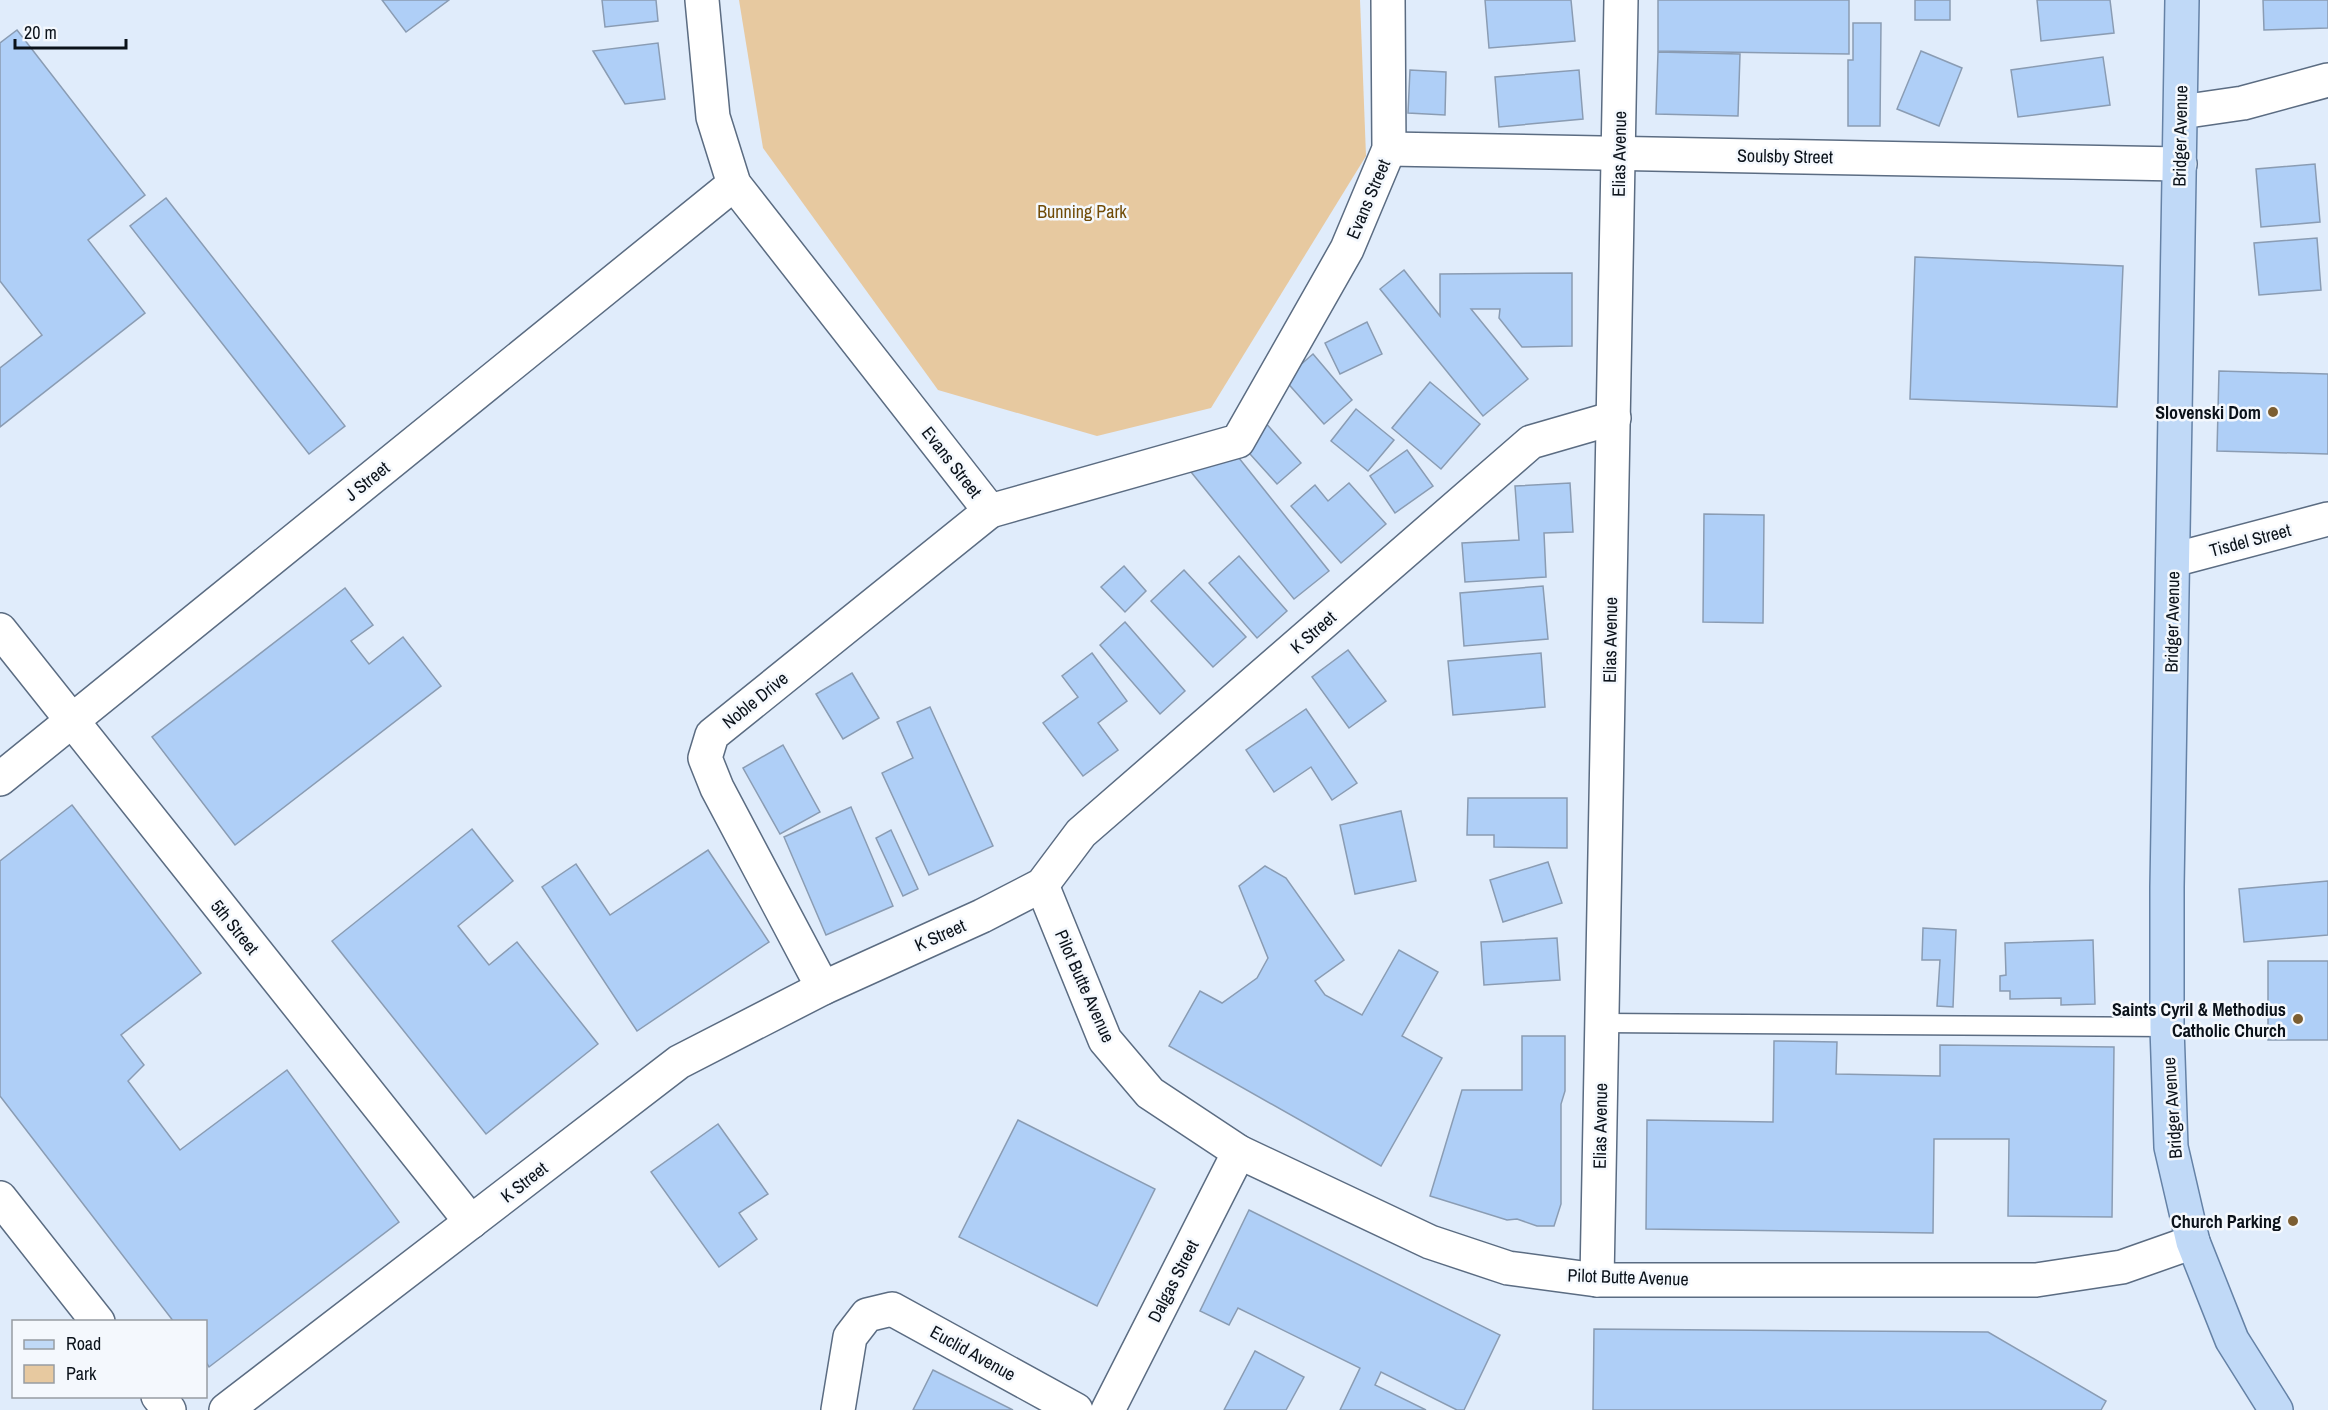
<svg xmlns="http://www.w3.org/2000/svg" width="2328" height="1410" font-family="'Archivo Narrow',sans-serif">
<rect width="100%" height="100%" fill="#e0ecfb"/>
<polygon fill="#e7c9a0" points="739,0 1360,0 1366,156 1211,408 1097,436 938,390 763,148"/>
<g fill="#afcff7" stroke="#8a9cb3" stroke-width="1.5">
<polygon points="382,0 449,0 406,32"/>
<polygon points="602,0 656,0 658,21 605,27"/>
<polygon points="1485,0 1571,0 1575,41 1489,48"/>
<polygon points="1658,0 1849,0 1849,54 1658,51"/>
<rect x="1915" y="0" width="35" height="20"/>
<polygon points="2037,0 2110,0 2114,33 2041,41"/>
<polygon points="2263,0 2328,0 2328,28 2264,30"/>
<polygon points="1853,23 1881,23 1880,126 1848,126 1848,60 1853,60"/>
<polygon points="17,30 145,195 88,240 145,313 0,427 0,368 42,335 0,281 0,43"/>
<polygon points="658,43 665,99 625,104 593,51"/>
<polygon points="1921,51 1962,68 1939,126 1897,109"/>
<polygon points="1658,52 1740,54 1738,116 1656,114"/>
<polygon points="2103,57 2110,105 2018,117 2011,70"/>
<polygon points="1410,70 1446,72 1445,115 1408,113"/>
<polygon points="1579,70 1583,119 1499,127 1495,77"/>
<polygon points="2315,164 2320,222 2261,227 2256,169"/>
<polygon points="166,198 345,426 309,454 130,226"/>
<polygon points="2317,238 2321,290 2259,295 2254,243"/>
<polygon points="1915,257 2123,266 2117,407 1910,399"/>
<polygon points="1404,270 1440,316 1440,274 1572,273 1572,346 1522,347 1499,318 1500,309 1471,309 1528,379 1483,416 1380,289"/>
<polygon points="1367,322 1382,354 1340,374 1325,343"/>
<polygon points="1313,354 1352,400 1324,424 1284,379"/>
<polygon points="2219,371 2328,374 2328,454 2217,451"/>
<polygon points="1430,382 1480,424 1441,469 1392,428"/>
<polygon points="1356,409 1394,440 1368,471 1331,441"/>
<polygon points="1256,412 1301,463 1277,484 1232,434"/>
<polygon points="1223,438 1329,571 1294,599 1187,467"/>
<polygon points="1407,450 1433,486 1395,513 1370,476"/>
<polygon points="1349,483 1386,524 1341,563 1291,506 1315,485 1328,501"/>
<polygon points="1570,483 1573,532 1544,533 1546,577 1465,582 1462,543 1519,540 1515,486"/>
<polygon points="1704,514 1764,515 1763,623 1703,622"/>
<polygon points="1239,556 1287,611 1257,638 1209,583"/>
<polygon points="1124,566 1146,591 1125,612 1101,587"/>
<polygon points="1184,570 1246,637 1213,667 1151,601"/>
<polygon points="1543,586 1548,639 1464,646 1460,593"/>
<polygon points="345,588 373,625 351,641 369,664 403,637 441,686 235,845 152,737"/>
<polygon points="1125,622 1185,691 1160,714 1100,645"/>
<polygon points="1348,650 1386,701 1349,728 1312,677"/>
<polygon points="1092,653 1127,701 1098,723 1118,750 1083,776 1043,723 1078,697 1062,676"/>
<polygon points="1541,653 1545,707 1453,715 1448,661"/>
<polygon points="852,673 879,718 843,739 816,694"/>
<polygon points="930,707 993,846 929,875 882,773 913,758 897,722"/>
<polygon points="1306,709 1357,783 1332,800 1311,767 1274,792 1246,750"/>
<polygon points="783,745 820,812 780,834 743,768"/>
<polygon points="1468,798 1567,798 1567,848 1494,847 1494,835 1467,835"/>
<polygon points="72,805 201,973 121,1035 144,1065 128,1081 180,1150 287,1070 399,1222 209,1367 206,1362 206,1322 174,1322 0,1096 0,861"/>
<polygon points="851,807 893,906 826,935 784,837"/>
<polygon points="1401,811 1416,881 1355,894 1340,825"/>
<polygon points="472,829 513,881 458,926 489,965 517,942 598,1044 486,1134 332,941"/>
<polygon points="891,830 918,889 903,896 876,838"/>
<polygon points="708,850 769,942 637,1031 542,887 576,864 610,915"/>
<polygon points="1548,862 1562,903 1503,922 1490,880"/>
<polygon points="1265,866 1286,878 1344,960 1315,981 1325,995 1362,1015 1399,950 1438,972 1402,1036 1442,1058 1381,1166 1169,1046 1200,991 1222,1003 1257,978 1268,958 1239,886"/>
<polygon points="2328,881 2328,935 2244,942 2239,889"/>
<polygon points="1923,928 1956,930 1953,1007 1937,1006 1940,960 1922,960"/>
<polygon points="1557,938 1560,980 1484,985 1481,942"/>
<polygon points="2093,940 2095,1004 2061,1005 2061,998 2010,999 2010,991 2000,991 2000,976 2006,975 2005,943"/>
<rect x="2268" y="961" width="60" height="79"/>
<polygon points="1522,1036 1565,1036 1565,1091 1561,1104 1561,1204 1554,1226 1537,1226 1517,1219 1507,1220 1430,1196 1462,1090 1522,1090"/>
<polygon points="1774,1041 1837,1042 1836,1074 1940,1076 1940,1045 2114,1047 2112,1217 2008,1216 2009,1139 1934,1139 1933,1233 1646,1229 1647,1120 1773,1122"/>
<polygon points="1018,1120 1155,1189 1097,1306 959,1237"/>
<polygon points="718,1124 768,1194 739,1213 757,1239 719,1267 651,1172"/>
<polygon points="1249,1210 1500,1335 1464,1410 1457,1410 1381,1372 1375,1385 1426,1410 1340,1410 1360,1368 1238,1308 1229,1325 1200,1311"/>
<polygon points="1594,1329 1988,1332 2106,1401 2101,1410 1593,1410"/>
<polygon points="1255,1351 1304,1377 1286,1410 1224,1410"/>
<polygon points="933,1370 1013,1410 913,1410"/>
</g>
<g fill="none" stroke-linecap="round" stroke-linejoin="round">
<defs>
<polyline id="service" points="1603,1023 2167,1027"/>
<g id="minor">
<polyline points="702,0 713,117 734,184 990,511 1238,441 1347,249 1389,149 1388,0"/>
<polyline points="2181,112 2243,103 2328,80"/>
<polyline points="1389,149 2180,164"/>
<polyline points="2173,560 2328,519"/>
<polyline points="0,630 471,1222"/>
<polyline points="0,779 734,184"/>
<polyline points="1042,885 1105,1040 1150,1093 1239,1152 1430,1242 1508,1268 1597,1280 2036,1280 2122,1267 2193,1242"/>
<polyline points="823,988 717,788 705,758 712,735 990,511"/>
<polyline points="0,1198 98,1322"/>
<polyline points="1597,1280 1621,0"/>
<polyline points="158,1396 169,1410"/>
<polyline points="226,1410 679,1062 823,988 982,916 1042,885 1081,833 1531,442 1614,418"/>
<polyline points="838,1410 850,1337 867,1315 892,1309 1076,1410"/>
<polyline points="1108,1410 1239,1152"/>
</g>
<polyline id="primary" points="2182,0 2167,887 2167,1027 2171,1147 2193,1242 2232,1340 2276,1410"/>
</defs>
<use href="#service" stroke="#5b6c82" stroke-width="21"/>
<use href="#minor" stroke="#5b6c82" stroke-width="36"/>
<use href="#primary" stroke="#6582a6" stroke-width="36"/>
<use href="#service" stroke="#fff" stroke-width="18"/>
<use href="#minor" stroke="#fff" stroke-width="33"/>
<use href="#primary" stroke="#c0d9f7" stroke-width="33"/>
</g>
<g fill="#7c5e32" stroke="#f4f8fd" stroke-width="2">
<circle cx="2273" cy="412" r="6"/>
<circle cx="2298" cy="1019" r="6"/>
<circle cx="2293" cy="1221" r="6"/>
</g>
<g text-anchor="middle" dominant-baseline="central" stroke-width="5" stroke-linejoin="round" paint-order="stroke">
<g font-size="18" fill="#0b121a" stroke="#f4f8fd">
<text transform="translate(2180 136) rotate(-89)">Bridger Avenue</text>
<text transform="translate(1619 154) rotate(-89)">Elias Avenue</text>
<text transform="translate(1785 156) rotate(1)">Soulsby Street</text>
<text transform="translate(1368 199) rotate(-67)">Evans Street</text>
<text transform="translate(952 462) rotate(52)">Evans Street</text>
<text transform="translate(367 481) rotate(-39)">J Street</text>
<text transform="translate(2250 540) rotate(-15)">Tisdel Street</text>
<text transform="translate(2172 622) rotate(-89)">Bridger Avenue</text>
<text transform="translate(1313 632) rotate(-41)">K Street</text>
<text transform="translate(1610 640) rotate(-89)">Elias Avenue</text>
<text transform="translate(755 700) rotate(-39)">Noble Drive</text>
<text transform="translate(235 927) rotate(51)">5th Street</text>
<text transform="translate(940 935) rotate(-24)">K Street</text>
<text transform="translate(1085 986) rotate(66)">Pilot Butte Avenue</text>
<text transform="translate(2172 1108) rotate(-94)">Bridger Avenue</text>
<text transform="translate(1600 1126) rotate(-89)">Elias Avenue</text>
<text transform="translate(524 1182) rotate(-38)">K Street</text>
<text transform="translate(1628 1277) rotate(2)">Pilot Butte Avenue</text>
<text transform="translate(1173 1281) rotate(-63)">Dalgas Street</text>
<text transform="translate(973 1353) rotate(29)">Euclid Avenue</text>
</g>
<g font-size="18" fill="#704b07" stroke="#f4f8fd">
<text x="1082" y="211">Bunning Park</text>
</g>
<g font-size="18" font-weight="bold" fill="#0b121a" stroke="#f4f8fd" text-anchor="end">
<text x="2261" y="412">Slovenski Dom</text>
<text x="2286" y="1009">Saints Cyril &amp; Methodius<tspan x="2286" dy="21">Catholic Church</tspan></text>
<text x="2281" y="1221">Church Parking</text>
</g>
</g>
<rect x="12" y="1320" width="195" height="78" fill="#f4f8fd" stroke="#979ca2" stroke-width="1.5"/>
<rect x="24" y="1340" width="30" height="9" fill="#c0d9f7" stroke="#979ca2" stroke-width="1.5"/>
<text x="66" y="1350" font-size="18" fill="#0b121a">Road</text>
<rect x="24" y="1365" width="30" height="18" fill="#e7c9a0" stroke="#979ca2" stroke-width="1.5"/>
<text x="66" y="1380" font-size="18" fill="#0b121a">Park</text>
<path d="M15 39v9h111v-9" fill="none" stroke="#0b121a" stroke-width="3"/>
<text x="24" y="39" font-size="18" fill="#0b121a" stroke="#f4f8fd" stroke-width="4.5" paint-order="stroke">20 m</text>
</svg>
